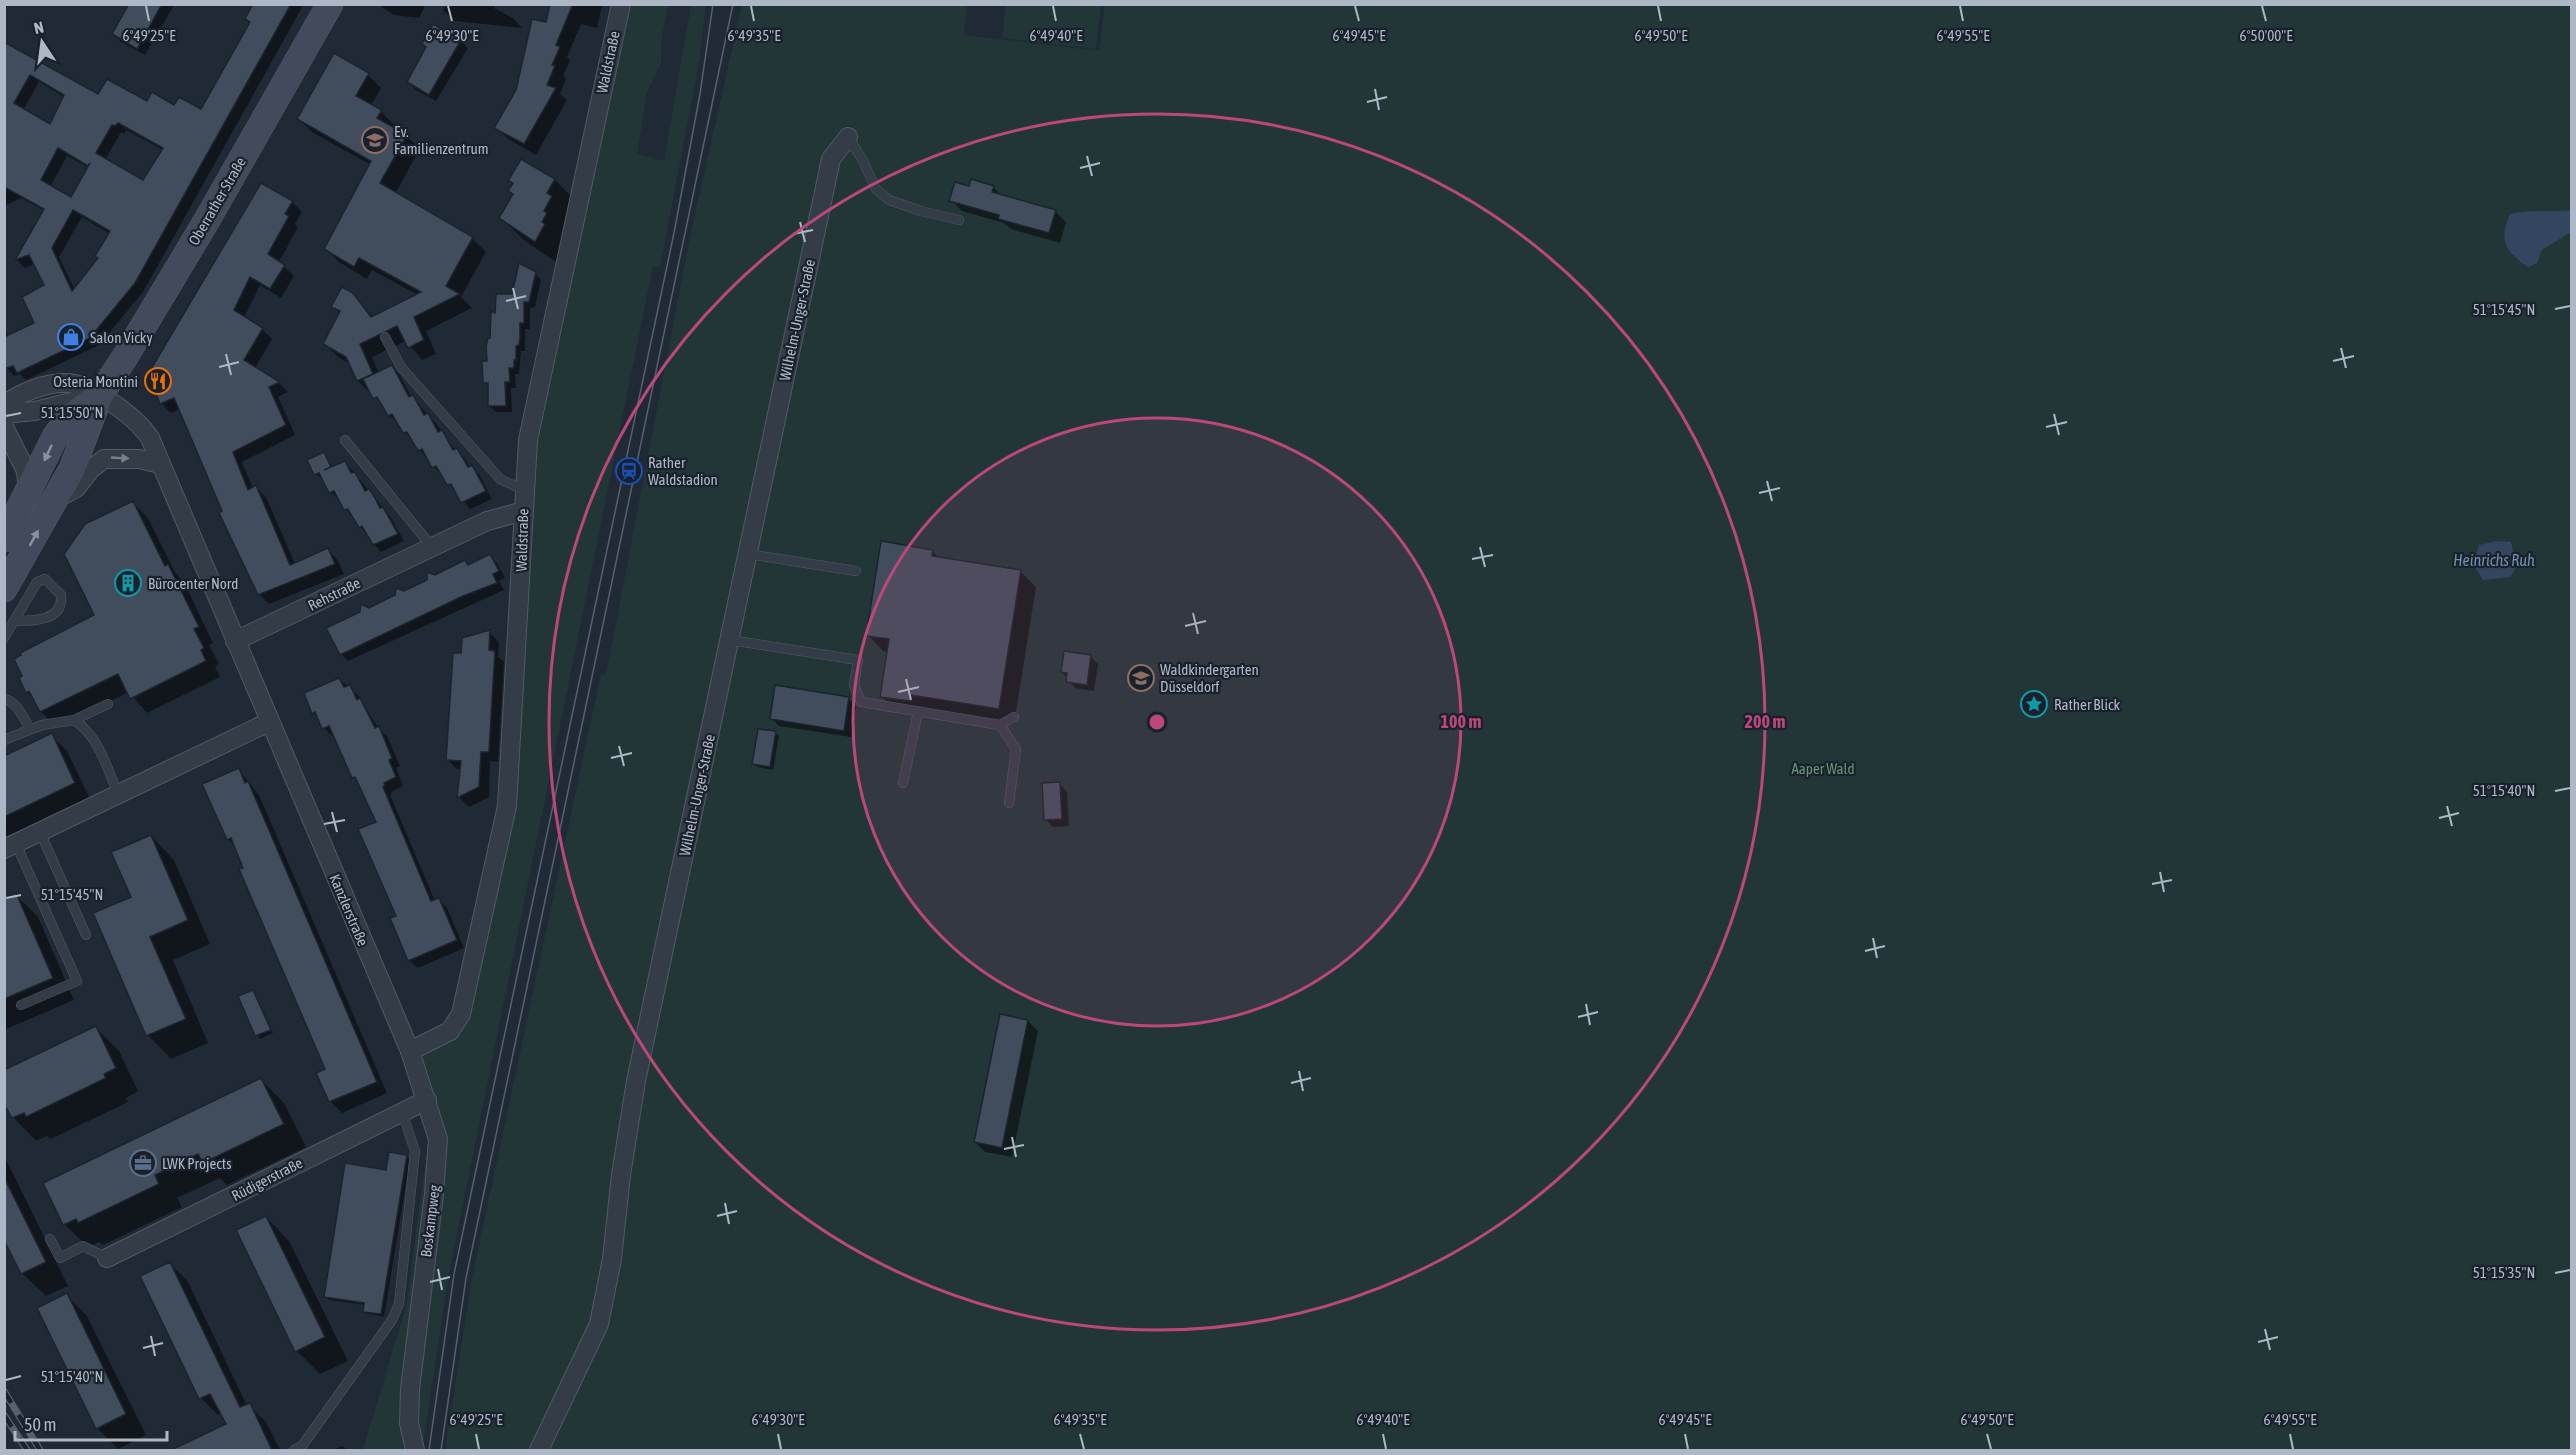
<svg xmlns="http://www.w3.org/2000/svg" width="2576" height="1455" font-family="'Asap Condensed',sans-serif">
<rect width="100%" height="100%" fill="#202a37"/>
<g fill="#223638">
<polygon points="1105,4 2571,5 2571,1450 445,1450 472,1278 601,674 606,675 690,237 742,5 967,5 964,35 1099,51"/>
<polygon points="624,5 668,5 661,42 661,63 647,92 637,154 664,161 691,5 706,5 699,63 660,267 653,266 449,1273 422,1450 363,1450 406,1307 429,1136 421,1054 451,1033 508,819 528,484"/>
<polygon points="1006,5 1101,5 1096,49 1002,38"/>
</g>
<g fill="#34465f">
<path d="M2571 210V232L2542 250 2537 263 2528 267C2506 252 2498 240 2510 214 2528 209 2551 213 2571 210Z"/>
<polygon points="2497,541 2511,542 2516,567 2510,577 2483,580 2473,564 2479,545"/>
</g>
<g fill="#0007" fill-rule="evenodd">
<polygon points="130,4 174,5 145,55 121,42 114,34"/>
<path d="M255 4H304L143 292 99 345 26 380 20 374 14 376 4 364V325L8 337 36 323 48 290 35 264 25 268 17 260 45 211 21 198 4 206V43L99 96 202 111 251 23ZM39 82 64 97 51 126 23 110ZM126 130 163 150 146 181 105 160 121 132 124 134ZM67 156 89 168 72 199 50 187ZM82 217 110 234 100 258 75 290 59 257Z"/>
<polygon points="377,4 426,4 419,18 394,15"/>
<polygon points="446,4 497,4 494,8 513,18 522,28 454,21 443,10"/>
<polygon points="551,4 607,4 602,6 597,28 581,24 567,57 570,60 563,76 566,79 560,94 567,100 536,155 508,139 496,127 518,91 547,24"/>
<polygon points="434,26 461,41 468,48 436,101 416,90 408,82 427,48"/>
<polygon points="368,75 381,88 371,106 381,111 394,125 392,128 407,136 420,149 395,194 472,238 486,252 461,297 472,308 426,331 436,354 422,360 406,341 372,357 379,373 392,367 399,374 412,398 435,422 455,450 464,457 470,467 479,474 492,499 470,509 442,474 433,467 413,440 404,432 398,422 389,415 383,405 358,381 350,364 338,357 325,343 340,314 333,306 352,294 373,317 418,295 372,270 367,279 339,262 326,248 371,165 312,132 299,119"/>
<polygon points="521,161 555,180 578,203 559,264 525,241 501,218 514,195 514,184 510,181"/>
<polygon points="993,187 1002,196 1055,211 1066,222 1060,243 1011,229 1004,223 962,211 951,200 970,188"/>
<polygon points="292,202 302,212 295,224 298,227 279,262 294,276 281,298 260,285 244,318 262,329 272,339 255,368 279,383 288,392 278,397 295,435 242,462 253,489 256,487 266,497 295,564 327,549 337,559 344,574 269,604 259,594 180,409 171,413 161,403"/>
<polygon points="535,273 541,280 535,307 530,308 530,329 525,329 525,351 521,351 519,374 515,374 516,388 511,388 512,412 496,412 489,406 489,387 484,382 496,316"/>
<polygon points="323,454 333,467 344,462 352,470 390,516 404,541 381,552 374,544 346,509 340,498 338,499 331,492 324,480 316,474"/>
<polygon points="133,503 148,518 176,574 184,582 213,643 209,645 219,664 215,666 220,677 147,713 129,692 57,727 41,712 36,701 27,692 96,616"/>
<polygon points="932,551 939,558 1020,571 1036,587 1014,724 926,710 897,712 881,696 888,652 883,651 868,635"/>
<polygon points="490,556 497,563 505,578 499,581 504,590 348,661 341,654 404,593 435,576 469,566"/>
<polygon points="489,632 499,642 498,657 504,662 498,762 490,761 489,797 469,807 459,797 461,769 457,769 447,759"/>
<polygon points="1090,656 1098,664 1094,691 1075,688 1062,672"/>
<polygon points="339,679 358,695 378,728 387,736 400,766 396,768 403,786 391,792 392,794 390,795 435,901 439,900 447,908 464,948 418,968 409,960 398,917 378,822 334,735 332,736 324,728 314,713"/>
<polygon points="849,699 856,706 851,737 779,726 771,718"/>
<polygon points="775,733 779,736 773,770 757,767 754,764"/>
<polygon points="51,735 67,751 90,799 4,840 4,758"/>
<polygon points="239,770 259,795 387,1093 342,1113 330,1101 327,1070 236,847 228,839"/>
<polygon points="1060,784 1067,792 1069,826 1053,827 1045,819"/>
<polygon points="151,836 174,860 210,944 173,960 208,1043 171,1059 148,1035 95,914 133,898"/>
<polygon points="16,895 38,917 74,1000 4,1030 4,900"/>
<polygon points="253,991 273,1033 260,1039 240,997"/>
<polygon points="1001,1016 1028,1021 1038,1031 1012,1157 985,1152 975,1142"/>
<polygon points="96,1028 119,1051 138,1091 126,1098 128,1102 51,1139 47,1136 36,1141 13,1117"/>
<polygon points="261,1080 284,1103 306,1147 227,1185 220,1178 177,1198 182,1207 103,1245 99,1242 88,1247 64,1224"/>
<polygon points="4,1155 68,1286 46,1296 22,1273 4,1237"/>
<polygon points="406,1156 410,1159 384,1317 368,1314 365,1311 366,1305 329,1300 326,1297 387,1172"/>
<polygon points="266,1217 289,1241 348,1361 320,1374 297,1351"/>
<polygon points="170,1264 187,1280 247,1406 249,1405 266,1422 280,1450 174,1450 228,1425 222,1413 218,1415 201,1398 142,1277"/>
<polygon points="66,1295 87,1316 146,1435 118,1449 97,1428"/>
<polygon points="342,1446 347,1450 333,1450"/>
</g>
<g fill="#414d5c" stroke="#1b232e" stroke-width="1.5" fill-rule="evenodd">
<polygon points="129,4 162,4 137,49 112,34"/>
<path d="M253 4H291L135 283 90 338 17 373 13 366 4 369V337L34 323 22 297 44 285 29 255 15 260 44 209 4 187V42L98 94 107 79 147 101 152 92 174 105 179 97 201 109 250 22 245 19ZM30 75 64 95 50 124 14 103ZM118 123 163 148 143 180 96 153 112 125 115 126ZM58 148 88 166 90 163 71 197 41 180ZM73 210 110 231 95 256 98 258 72 291 52 248Z"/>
<polygon points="550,4 573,4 556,45 560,47 552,65 555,66 547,85 556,88 524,144 494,128 516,90 532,19 546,22"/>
<polygon points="433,24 461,40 429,95 407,82 426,47 422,44"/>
<polygon points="334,53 369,73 356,96 382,110 377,118 407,135 380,183 473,237 446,286 460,294 414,317 424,340 408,348 397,326 360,344 373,374 357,381 346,357 323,344 340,311 331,307 342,287 353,293 371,317 421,292 359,258 354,267 324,249 371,161 297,119"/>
<polygon points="521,159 555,179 547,193 552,196 544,211 547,213 542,222 545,224 535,242 499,218 513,194 508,191 513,183 508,181"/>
<polygon points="971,179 994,186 992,192 1056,210 1049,233 998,219 999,215 949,201 955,182 969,186"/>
<polygon points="261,183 293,201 285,214 289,216 268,254 285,265 270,289 250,277 234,310 263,328 244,360 280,382 269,387 286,425 233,452 248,490 256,485 290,565 328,548 335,564 258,595 219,513 222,511 174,398 160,404 150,378 151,369"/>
<polygon points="519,263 536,272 529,302 524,302 524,323 520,323 520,338 519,345 516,346 516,360 514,360 514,368 509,368 510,382 505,382 506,406 488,406 488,383 483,383 482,361 487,361 486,346 488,338 490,338 491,311 495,313 496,294 512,294"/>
<polygon points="392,365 409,397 413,395 424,415 428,413 438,432 442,430 453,450 457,448 468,467 472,465 486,491 461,503 451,484 447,485 436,466 432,468 422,449 418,451 407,432 403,433 392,414 388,416 377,397 373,399 363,379"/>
<polygon points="324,452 331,467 324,470 345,461 351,473 355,472 365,491 369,489 374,496 380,508 383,507 398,534 373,545 362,526 359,528 348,509 344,510 334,491 329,493 319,473 314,475 307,460"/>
<polygon points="133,501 165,566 168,564 199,627 194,629 204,648 201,650 206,661 130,699 118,674 40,712 29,691 26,693 19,678 22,676 14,659 21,655 20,653 94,615 64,554 85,524"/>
<polygon points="881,541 933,550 932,556 1021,570 999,709 911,695 910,701 880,697 889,639 866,636"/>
<polygon points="490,554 499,571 493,574 497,583 463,596 340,655 326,628 360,612 361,604 369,608 395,595 396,588 404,591 427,580 427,572 435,575 465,560 468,565"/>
<polygon points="490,630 489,650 495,651 489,752 481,752 479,787 457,798 461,761 446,760 453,653 461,653 462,638"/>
<polygon points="1064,651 1091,655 1087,685 1066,682 1067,673 1061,672"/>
<polygon points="339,678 344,687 350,685 357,700 360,698 375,728 379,726 392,758 389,760 396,777 384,783 385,785 383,787 431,901 439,898 457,940 408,961 390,918 396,916 358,829 376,822 355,777 352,778 329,726 322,729 315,712 312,714 304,693"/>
<polygon points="775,685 849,697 844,731 770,719"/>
<polygon points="758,729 776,731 770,767 752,764"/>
<polygon points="52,733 75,783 4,817 4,756"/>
<polygon points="239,768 245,783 248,781 377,1082 329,1102 316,1073 325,1069 239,869 243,868 231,838 227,840 202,784"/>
<polygon points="1060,782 1062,819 1044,820 1042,783"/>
<polygon points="151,835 188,920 150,937 186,1019 146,1036 93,913 131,897 111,852"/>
<polygon points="16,893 53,978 4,999 4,899"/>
<polygon points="253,990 271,1030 255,1036 238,996"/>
<polygon points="1000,1014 1028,1020 1002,1148 974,1142"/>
<polygon points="96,1026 116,1068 104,1074 106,1078 26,1117 24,1113 12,1118 4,1104 4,1070"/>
<polygon points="261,1078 284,1124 203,1163 198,1154 155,1175 159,1184 78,1223 76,1219 63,1225 43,1183"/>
<polygon points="389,1152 407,1155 381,1314 363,1312 364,1303 324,1297 345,1163 386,1170"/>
<polygon points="4,1177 46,1262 21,1274 4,1240"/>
<polygon points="266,1216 325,1337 295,1352 236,1230"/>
<polygon points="170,1262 240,1407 250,1403 272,1450 171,1450 226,1424 210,1394 199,1399 140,1276"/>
<polygon points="67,1293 126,1414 96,1429 37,1308"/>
</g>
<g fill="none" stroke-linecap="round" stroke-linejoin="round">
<defs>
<g id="lane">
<polyline points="848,137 862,159 876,189 889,200 921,211 959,220"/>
<polyline points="385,337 401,367 500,479 523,490"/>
<polyline points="345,440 432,547"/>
<polyline points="748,554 856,571"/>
<path d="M4 638 37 582 45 579 61 595C64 621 33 621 15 621"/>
<polyline points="730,640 858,660 854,685 861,702 1000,725 1014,717"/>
<path d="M4 699C18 702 23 718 30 729"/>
<path d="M74 720C99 736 107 768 118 794"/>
<polyline points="1000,725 1016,749 1009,803"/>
<polyline points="4,740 42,725 74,720 108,704"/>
<polyline points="903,783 918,712"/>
<polyline points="40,832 86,935"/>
<polyline points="16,844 77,981 21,1005"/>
<polyline points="50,1239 60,1258 83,1246 107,1258"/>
<polyline points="294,1450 302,1446 392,1320 399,1304 415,1151 402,1112"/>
</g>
<g id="street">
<path d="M4 405C19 393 47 382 66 383 91 383 137 418 150 438L410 1051 438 1139 434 1194 410 1389 409 1423 415 1450"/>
<polyline points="4,414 35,411 92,397"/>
<polyline points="4,427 26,471 28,492"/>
<polyline points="56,499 76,488 90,470 104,459 139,459 160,464"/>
<polyline points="235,641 487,521 524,511"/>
<polyline points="4,849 269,722"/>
<polyline points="410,1051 450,1031 461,1014 507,806 528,440 621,4"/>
<polyline points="107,1258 427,1100"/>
<polyline points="539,1450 599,1324 612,1259 621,1175 636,1081 831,159 848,137"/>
</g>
<g id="secondary">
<polyline points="4,539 55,437 68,419 100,395"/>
<polyline points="4,589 72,469 100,395 125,357 207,220 330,4"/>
</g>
</defs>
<use href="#lane" stroke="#515a66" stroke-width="10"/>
<use href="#street" stroke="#515a66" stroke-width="20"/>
<use href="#secondary" stroke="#515a66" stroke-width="27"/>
<use href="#lane" stroke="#343c48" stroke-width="9"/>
<use href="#street" stroke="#343c48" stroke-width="18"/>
<use href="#secondary" stroke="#424b5b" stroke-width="26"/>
<g stroke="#56606f" stroke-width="1.5">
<polyline points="429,1450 454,1274 674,233 700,94 713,4"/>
<polyline points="441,1450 466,1278 733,4"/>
</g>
<defs>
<g id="rail">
<polyline points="4,1391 40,1450"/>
<polyline points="4,1415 27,1450"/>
</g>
</defs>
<use href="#rail" stroke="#56606f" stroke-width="7"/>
<use href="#rail" stroke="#19212c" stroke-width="4.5" stroke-dasharray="14" stroke-linecap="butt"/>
</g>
<defs><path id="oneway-solid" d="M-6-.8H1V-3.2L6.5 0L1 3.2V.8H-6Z" transform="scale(1.5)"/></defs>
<g fill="#8891a0">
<use href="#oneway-solid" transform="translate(48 453) rotate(115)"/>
<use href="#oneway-solid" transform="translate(34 538) rotate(-61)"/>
</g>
<use fill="#77808d" href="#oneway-solid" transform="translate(120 458) rotate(3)"/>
<path fill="none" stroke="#aeb7c5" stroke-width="2" d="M146 6 149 21M448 6 452 21M751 6 754 21M1053 6 1056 21M1355 6 1359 21M1658 6 1661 21M1960 6 1963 21M2262 6 2266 21M1375 89 1379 110M1367 102 1387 97M1087 156 1092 176M1080 168 1100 163M800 222 805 242M793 234 813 230M513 288 518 309M506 301 526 296M2555 309 2570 306M2341 348 2346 368M226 354 231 375M2333 361 2354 356M219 367 239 362M2054 414 2059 435M6 416 21 413M2046 427 2067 422M1767 481 1772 501M1759 493 1780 488M1480 547 1485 567M1472 559 1493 555M1193 613 1198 634M1185 626 1206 621M906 679 911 700M898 692 919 687M619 746 624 766M611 758 632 753M2555 791 2570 788M2447 806 2452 826M332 812 337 832M2439 818 2459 813M324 824 345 820M2160 872 2164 892M2152 884 2172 880M6 898 21 895M1873 938 1877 958M1865 951 1885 946M1586 1004 1590 1025M1578 1017 1598 1012M1299 1071 1303 1091M1291 1083 1311 1078M1012 1137 1016 1157M1004 1149 1024 1145M725 1203 729 1224M717 1216 737 1211M438 1269 442 1290M2555 1273 2570 1270M430 1282 450 1277M2265 1329 2270 1350M151 1336 155 1356M2258 1342 2278 1337M143 1348 163 1343M6 1380 21 1376M476 1434 479 1449M778 1434 781 1449M1080 1434 1084 1449M1383 1434 1386 1449M1685 1434 1688 1449M1987 1434 1991 1449M2290 1434 2293 1449"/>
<circle cx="1157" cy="722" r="304" fill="#bc487b" fill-opacity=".12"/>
<g fill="none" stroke="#bc487b" stroke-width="3">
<circle cx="1157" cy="722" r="304"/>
<circle cx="1157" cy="722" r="608"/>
</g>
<defs>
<symbol id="school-ring" viewBox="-11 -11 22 22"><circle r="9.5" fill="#19212c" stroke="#8d6e63" stroke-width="1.5"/><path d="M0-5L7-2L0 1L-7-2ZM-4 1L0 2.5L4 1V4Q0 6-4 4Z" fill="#8d6e63"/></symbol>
<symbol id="shop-ring" viewBox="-11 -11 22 22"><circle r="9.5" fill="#19212c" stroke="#3f7fe0" stroke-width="1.5"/><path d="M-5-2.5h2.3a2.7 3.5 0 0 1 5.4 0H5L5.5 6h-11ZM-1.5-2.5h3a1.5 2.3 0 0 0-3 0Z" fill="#3f7fe0"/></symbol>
<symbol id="restaurant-ring" viewBox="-11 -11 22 22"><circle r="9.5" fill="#19212c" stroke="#e8710a" stroke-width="1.5"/><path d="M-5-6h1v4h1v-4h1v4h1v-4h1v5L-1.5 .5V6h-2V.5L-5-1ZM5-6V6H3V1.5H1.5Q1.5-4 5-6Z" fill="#e8710a"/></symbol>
<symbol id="station-ring" viewBox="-11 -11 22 22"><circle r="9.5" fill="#19212c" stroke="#1a4fb4" stroke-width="1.5"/><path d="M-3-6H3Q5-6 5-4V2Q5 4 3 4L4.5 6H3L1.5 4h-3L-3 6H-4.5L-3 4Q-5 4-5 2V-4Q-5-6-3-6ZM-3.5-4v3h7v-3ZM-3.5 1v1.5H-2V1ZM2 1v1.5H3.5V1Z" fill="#1a4fb4"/></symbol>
<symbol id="building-ring" viewBox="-11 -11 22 22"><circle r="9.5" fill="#19212c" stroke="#0f9aa8" stroke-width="1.5"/><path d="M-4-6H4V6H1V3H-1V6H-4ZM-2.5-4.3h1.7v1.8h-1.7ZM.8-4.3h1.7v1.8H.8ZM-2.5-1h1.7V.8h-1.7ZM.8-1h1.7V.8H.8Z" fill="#0f9aa8"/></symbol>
<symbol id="sight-ring" viewBox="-11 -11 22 22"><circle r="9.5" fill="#19212c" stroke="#0f9aa8" stroke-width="1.5"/><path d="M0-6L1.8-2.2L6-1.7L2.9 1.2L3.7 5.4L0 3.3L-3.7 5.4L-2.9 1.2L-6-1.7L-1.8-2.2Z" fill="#0f9aa8"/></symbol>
<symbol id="office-ring" viewBox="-11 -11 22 22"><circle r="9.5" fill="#19212c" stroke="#5c6f8a" stroke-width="1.5"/><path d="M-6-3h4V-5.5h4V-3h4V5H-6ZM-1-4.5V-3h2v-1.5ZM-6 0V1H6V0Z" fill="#5c6f8a"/></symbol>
</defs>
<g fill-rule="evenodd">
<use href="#school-ring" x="360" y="125" width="30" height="30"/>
<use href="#shop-ring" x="56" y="322" width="30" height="30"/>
<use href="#restaurant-ring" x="143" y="366" width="30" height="30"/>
<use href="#station-ring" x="614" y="456" width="30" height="30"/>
<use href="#building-ring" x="113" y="568" width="30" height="30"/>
<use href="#school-ring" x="1126" y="663" width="30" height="30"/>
<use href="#sight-ring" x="2019" y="689" width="30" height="30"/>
<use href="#office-ring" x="128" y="1148" width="30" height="30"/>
</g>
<g text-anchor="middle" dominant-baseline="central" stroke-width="4.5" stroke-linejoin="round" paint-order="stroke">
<g font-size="15" fill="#aeb7c5" stroke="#19212c">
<text transform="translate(608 62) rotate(-78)">Waldstraße</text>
<text transform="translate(217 201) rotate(-60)">Oberrather Straße</text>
<text transform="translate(797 320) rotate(-78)">Wilhelm-Unger-Straße</text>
<text transform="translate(522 540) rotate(-88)">Waldstraße</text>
<text transform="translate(334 594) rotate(-26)">Rehstraße</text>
<text transform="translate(697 795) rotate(-78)">Wilhelm-Unger-Straße</text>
<text transform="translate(349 910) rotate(67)">Kanzlerstraße</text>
<text transform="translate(267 1179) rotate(-27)">Rüdigerstraße</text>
<text transform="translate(430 1221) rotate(-83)">Boskampweg</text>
</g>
<g font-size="15" fill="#aeb7c5" stroke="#19212c" text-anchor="start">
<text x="394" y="131">Ev.<tspan x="394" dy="17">Familienzentrum</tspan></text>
<text x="90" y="337">Salon Vicky</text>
<text x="138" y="381" text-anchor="end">Osteria Montini</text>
<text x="648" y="462">Rather<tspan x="648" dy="17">Waldstadion</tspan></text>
<text x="148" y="583">Bürocenter Nord</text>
<text x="1160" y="669">Waldkindergarten<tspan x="1160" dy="17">Düsseldorf</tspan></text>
<text x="2054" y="704">Rather Blick</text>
<text x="162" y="1163">LWK Projects</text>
</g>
<g font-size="15" fill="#669570" stroke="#19212c">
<text x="1823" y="768">Aaper Wald</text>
</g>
<g font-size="16" font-style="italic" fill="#768ead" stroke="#19212c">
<text x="2494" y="560">Heinrichs Ruh</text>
</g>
</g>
<g font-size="15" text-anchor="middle" fill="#aeb7c5" stroke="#19212c" stroke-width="4.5" stroke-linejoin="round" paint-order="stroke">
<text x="149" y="41">6°49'25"E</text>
<text x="452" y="41">6°49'30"E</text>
<text x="754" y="41">6°49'35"E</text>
<text x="1056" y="41">6°49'40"E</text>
<text x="1359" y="41">6°49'45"E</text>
<text x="1661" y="41">6°49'50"E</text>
<text x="1963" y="41">6°49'55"E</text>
<text x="2266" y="41">6°50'00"E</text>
<text x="2504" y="315">51°15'45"N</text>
<text x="72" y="418">51°15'50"N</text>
<text x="2504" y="796">51°15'40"N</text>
<text x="72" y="900">51°15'45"N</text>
<text x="2504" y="1278">51°15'35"N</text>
<text x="72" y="1382">51°15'40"N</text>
<text x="476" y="1425">6°49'25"E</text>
<text x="778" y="1425">6°49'30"E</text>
<text x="1080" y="1425">6°49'35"E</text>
<text x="1383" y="1425">6°49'40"E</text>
<text x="1685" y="1425">6°49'45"E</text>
<text x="1987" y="1425">6°49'50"E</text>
<text x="2290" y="1425">6°49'55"E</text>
</g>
<circle cx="1157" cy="722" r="9" fill="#bc487b" stroke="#19212c" stroke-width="3"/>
<g font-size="18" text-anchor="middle" font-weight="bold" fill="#bc487b" stroke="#19212c" stroke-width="4.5" stroke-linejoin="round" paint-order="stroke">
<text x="1461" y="728">100 m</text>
<text x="1765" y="728">200 m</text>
</g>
<rect width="2576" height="1455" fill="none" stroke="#aeb7c5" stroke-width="12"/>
<g transform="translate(42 42) rotate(347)" stroke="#19212c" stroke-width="4.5" paint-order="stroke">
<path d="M0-4.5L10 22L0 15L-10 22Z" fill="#aeb7c5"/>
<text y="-9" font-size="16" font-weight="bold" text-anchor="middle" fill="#aeb7c5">N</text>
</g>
<path d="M15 1431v9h152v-9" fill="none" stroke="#aeb7c5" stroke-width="3"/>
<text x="24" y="1431" font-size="18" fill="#aeb7c5" stroke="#19212c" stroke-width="4.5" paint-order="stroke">50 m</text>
</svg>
